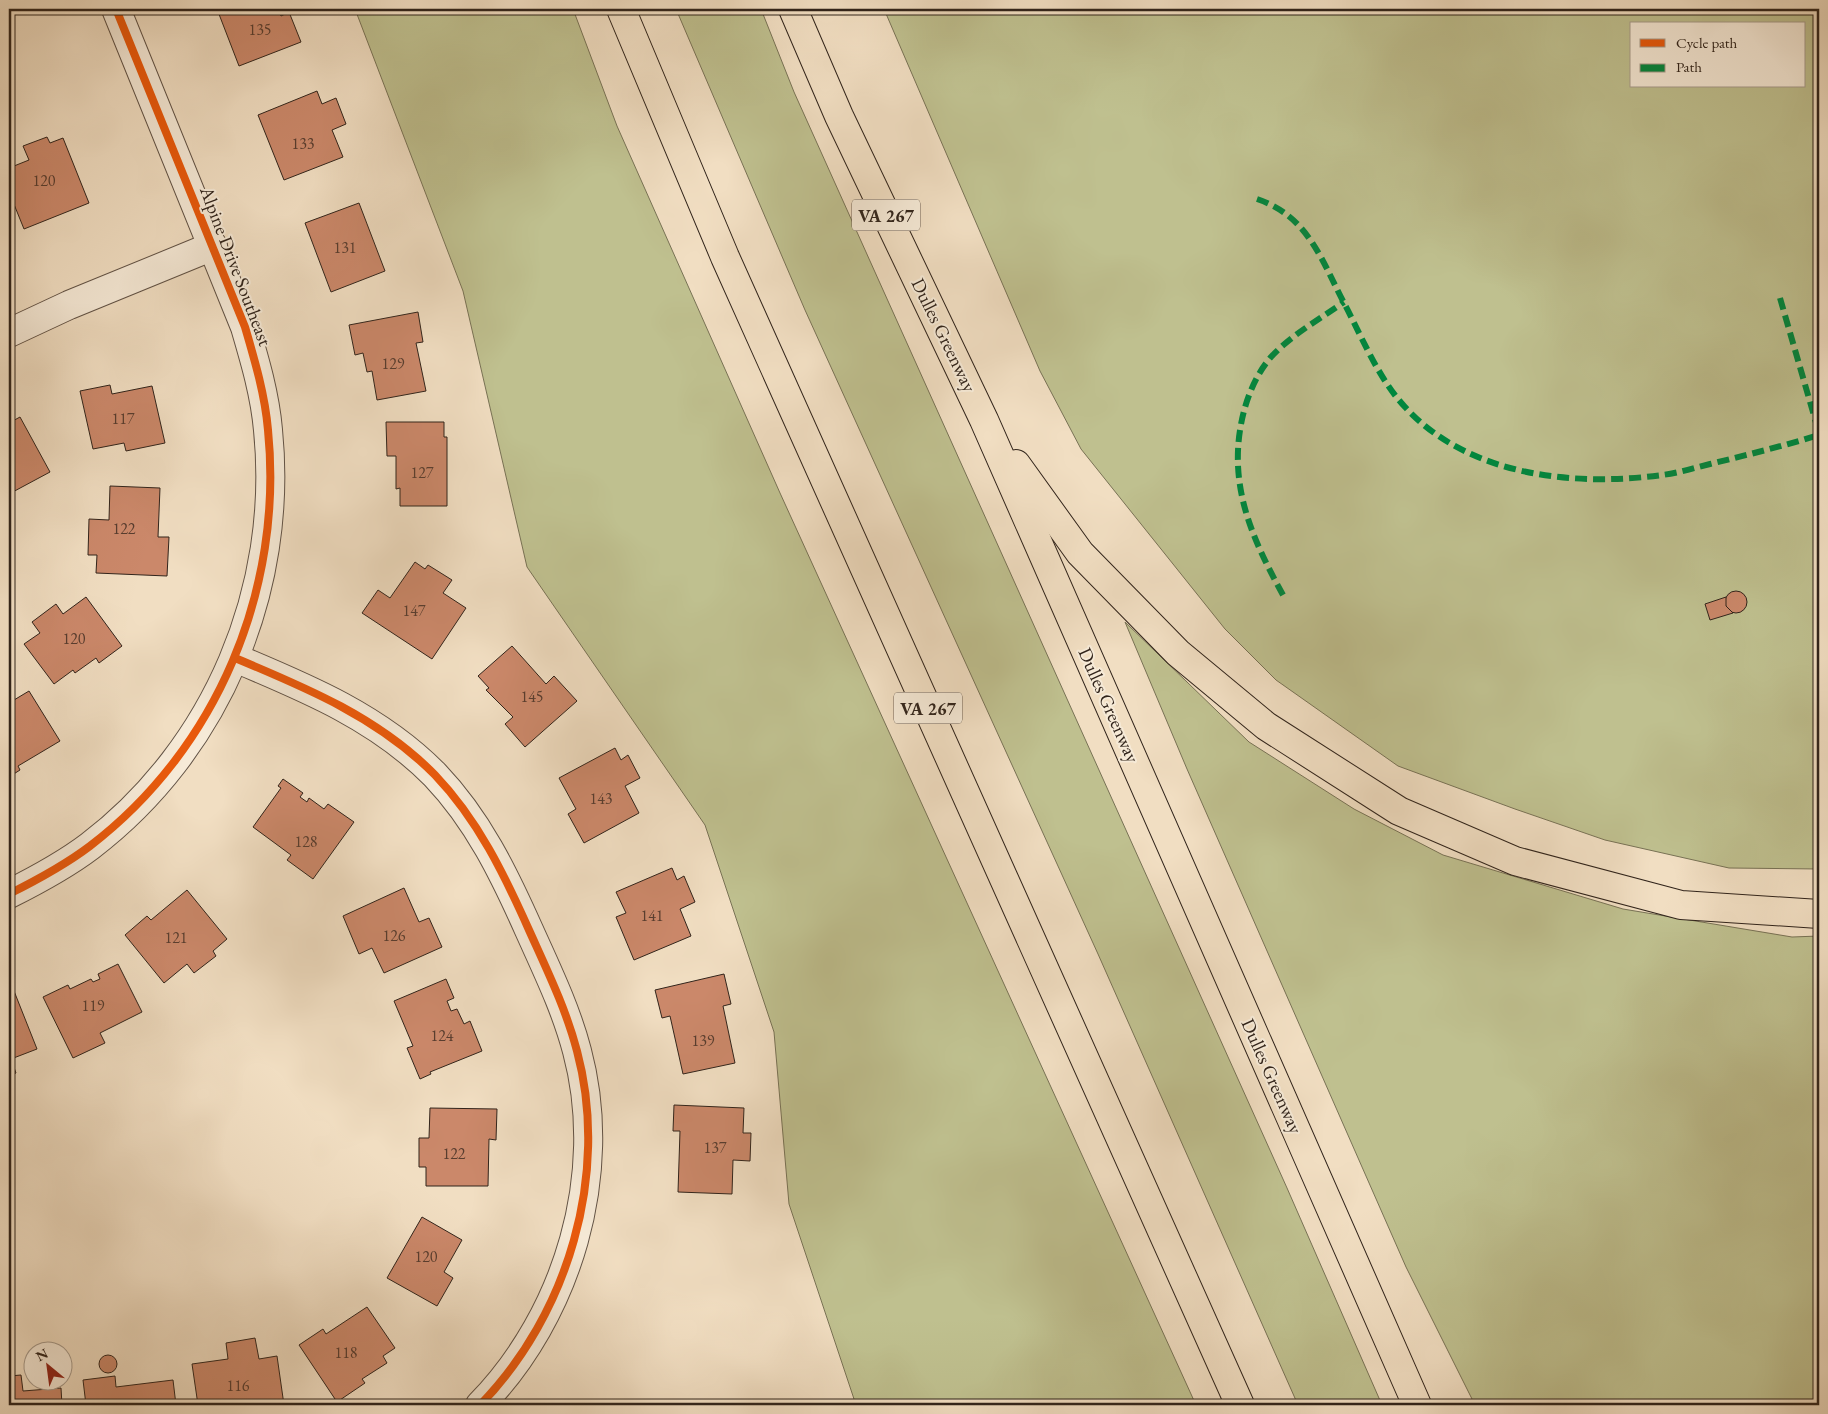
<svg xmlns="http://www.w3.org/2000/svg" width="1828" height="1414" font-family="'EB Garamond',serif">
<rect width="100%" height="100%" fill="#f1dec2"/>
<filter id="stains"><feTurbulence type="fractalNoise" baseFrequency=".004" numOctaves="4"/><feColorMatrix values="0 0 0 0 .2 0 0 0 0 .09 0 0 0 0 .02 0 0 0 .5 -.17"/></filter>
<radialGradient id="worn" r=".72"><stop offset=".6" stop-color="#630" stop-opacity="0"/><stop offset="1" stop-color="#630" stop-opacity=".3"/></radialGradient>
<g fill="#bfc08f" stroke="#787255" fill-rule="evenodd">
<polygon points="355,9 573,9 617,126 780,493 1196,1405 856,1405 789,1204 774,1032 705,825 527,567 463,291"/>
<polygon points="676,9 761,9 794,92 1287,1188 1382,1405 1298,1405 1098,954 805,310"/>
<path d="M884 9H1819V869L1729 868 1605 840 1515 809 1398 766 1276 680 1225 629 1081 449 1040 371ZM1632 24H1804V86H1632Z"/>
<polygon points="1125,622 1249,742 1354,809 1443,855 1623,909 1792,937 1819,936 1819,1405 1475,1405 1406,1267 1187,769"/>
</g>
<g fill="#cb886a" stroke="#31241b">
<polygon points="217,9 278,9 281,16 289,12 301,42 239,66"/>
<polygon points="317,91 322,104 336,98 346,124 332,130 343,157 284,180 258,115"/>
<polygon points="47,137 50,143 63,138 89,203 24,229 9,192 9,168 29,160 23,146"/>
<polygon points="359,203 385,271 331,292 305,223"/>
<polygon points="418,312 423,342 416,343 426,391 377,400 372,371 367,372 363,353 355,355 349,325"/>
<polygon points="110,385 112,394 152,386 165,443 126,451 124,443 93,449 80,391"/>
<polygon points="20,417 50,472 9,494 9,423"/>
<polygon points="386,422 444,422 444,437 447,437 447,506 400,506 400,488 396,489 396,456 387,456"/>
<polygon points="110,486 160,488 158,537 169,537 167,576 96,573 97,555 88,555 89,519 109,520"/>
<polygon points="415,562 425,569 428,565 452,580 443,593 466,608 432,659 362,613 378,590 390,598"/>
<circle cx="1736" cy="602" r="11"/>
<polygon points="86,597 122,646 99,663 96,658 75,673 73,670 54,684 24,644 40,633 32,622 56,604 63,614"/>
<polygon points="1726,597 1726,606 1733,613 1710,620 1705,604"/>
<polygon points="512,646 546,684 554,676 577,701 525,747 505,724 513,717 486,690 489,688 478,676"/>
<polygon points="29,691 60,741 18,766 20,770 9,777 9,703"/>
<polygon points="615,748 621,760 628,755 640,778 625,786 639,813 584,843 568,814 576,809 559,778"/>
<polygon points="283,779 303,793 300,797 307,802 309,798 324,809 328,804 354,822 313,879 287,860 291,855 253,827 281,788 278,786"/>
<polygon points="672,868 677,880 684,876 695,902 680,909 691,936 634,960 616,917 626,913 616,892"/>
<polygon points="404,888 419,922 429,918 442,947 384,973 372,948 359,954 343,916"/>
<polygon points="187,890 227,939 213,951 216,956 194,973 187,964 164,983 125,935 147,916 151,920"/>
<polygon points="118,964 142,1012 100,1033 105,1043 73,1058 43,997 68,985 70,989 91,979 93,982 100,979 98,974"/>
<polygon points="724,974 731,1004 723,1006 735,1063 683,1074 670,1016 662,1018 655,990"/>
<polygon points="446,979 454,998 447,1001 451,1011 457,1009 464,1024 470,1021 482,1051 430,1072 431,1074 420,1079 407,1048 413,1046 394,1001"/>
<polygon points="14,991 37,1049 11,1059 16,1073 9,1076 9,993"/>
<polygon points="674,1105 744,1108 743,1133 751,1133 750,1161 733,1160 732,1194 678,1192 680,1131 673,1131"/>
<polygon points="430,1108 497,1109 496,1140 489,1139 488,1186 426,1186 426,1167 419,1167 419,1138 429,1138"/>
<polygon points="422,1217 462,1240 444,1272 453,1278 437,1306 387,1278"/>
<polygon points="367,1307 395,1348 383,1356 387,1363 362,1379 365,1383 337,1402 299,1345 323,1329 326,1334"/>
<polygon points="255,1338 259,1359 277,1356 284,1405 198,1405 192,1364 228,1359 226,1343"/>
<circle cx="108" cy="1364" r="9"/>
<polygon points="21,1375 23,1391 61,1388 62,1405 9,1405 9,1376"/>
<polygon points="115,1376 116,1387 173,1380 176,1405 86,1405 83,1380"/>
</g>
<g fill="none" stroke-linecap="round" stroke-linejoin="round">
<defs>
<g id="minor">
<polyline points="9,333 69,305 213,246"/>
<path d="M235 658C307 688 379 718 435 775 478 820 504 874 529 930 547 970 566 1009 577 1051 610 1174 568 1315 480 1405"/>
<path d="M9 894C37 880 65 865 90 846 217 749 284 589 268 430 265 395 255 361 245 327L116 9"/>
</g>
<g id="motorway">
<polyline points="621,9 725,257 1240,1405"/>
<polyline points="793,9 839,116 984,420 1417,1405"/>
<polyline points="1016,464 1080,553 1178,653 1266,726 1399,811 1515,861 1681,905 1819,914"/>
</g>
</defs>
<use href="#minor" stroke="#615245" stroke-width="30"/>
<use href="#motorway" stroke="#31241b" stroke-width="30"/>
<use href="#minor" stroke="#f6ead7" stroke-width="28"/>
<use href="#motorway" stroke="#f1dec2" stroke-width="28"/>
<g stroke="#00873e" stroke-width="6" stroke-dasharray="12 6" stroke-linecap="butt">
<path d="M1257 199C1308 216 1321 259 1344 303 1362 337 1378 378 1405 407 1468 476 1574 487 1662 475 1678 473 1694 468 1710 464 1747 455 1783 446 1819 435"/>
<polyline points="1780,298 1819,433"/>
<path d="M1283 595C1250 535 1226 480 1244 411 1249 392 1258 372 1271 357 1291 335 1320 319 1344 302"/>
</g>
<defs>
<g id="cycleway">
<path d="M235 658C307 688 379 718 435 775 478 820 504 874 529 930 547 970 566 1009 577 1051 610 1174 568 1315 480 1405"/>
<path d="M9 894C37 880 65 865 90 846 217 749 284 589 268 430 265 395 255 361 245 327L116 9"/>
</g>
</defs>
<use href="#cycleway" stroke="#f6ead7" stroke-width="11"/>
<use href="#cycleway" stroke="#e8590c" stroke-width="8"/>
</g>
<g text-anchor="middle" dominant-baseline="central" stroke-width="4" stroke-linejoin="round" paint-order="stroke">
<g font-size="16" fill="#583d2f">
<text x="260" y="29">135</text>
<text x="303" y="143">133</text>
<text x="44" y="180">120</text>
<text x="345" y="247">131</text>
<text x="393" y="363">129</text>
<text x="123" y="418">117</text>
<text x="422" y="472">127</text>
<text x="124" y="528">122</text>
<text x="414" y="610">147</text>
<text x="74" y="638">120</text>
<text x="532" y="696">145</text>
<text x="601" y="798">143</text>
<text x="306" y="841">128</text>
<text x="652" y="915">141</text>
<text x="394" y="935">126</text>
<text x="176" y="937">121</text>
<text x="93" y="1005">119</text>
<text x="442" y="1035">124</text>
<text x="703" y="1040">139</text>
<text x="715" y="1147">137</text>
<text x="454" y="1153">122</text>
<text x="426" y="1256">120</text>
<text x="346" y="1352">118</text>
<text x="238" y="1385">116</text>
</g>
<g fill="#f6ead7" stroke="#6c5f53" stroke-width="1">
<rect x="852" y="199.5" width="68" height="31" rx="4"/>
<rect x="894" y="692.5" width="68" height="31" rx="4"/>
</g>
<g font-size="18" font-weight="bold" fill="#31241b">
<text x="886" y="215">VA 267</text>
<text x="928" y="708">VA 267</text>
</g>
<g font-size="19" fill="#31241b" stroke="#f6ead7">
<text transform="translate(236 266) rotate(69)">Alpine Drive Southeast</text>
<text transform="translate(944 335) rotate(64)">Dulles Greenway</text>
<text transform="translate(1109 705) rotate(66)">Dulles Greenway</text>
<text transform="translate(1272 1076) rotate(66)">Dulles Greenway</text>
</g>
</g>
<rect width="1828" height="1414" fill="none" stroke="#f1dec2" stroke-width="30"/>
<rect x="10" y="10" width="1808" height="1394" fill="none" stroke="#31241b" stroke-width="2.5"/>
<rect x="15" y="15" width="1798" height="1384" fill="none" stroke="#31241b"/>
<rect x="1630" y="22" width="175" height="65" fill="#f6ead7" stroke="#a79b8c"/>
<rect x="1640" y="39" width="25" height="8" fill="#e8590c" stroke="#a79b8c"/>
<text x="1676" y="48" font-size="15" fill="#31241b">Cycle path</text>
<rect x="1640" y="64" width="25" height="8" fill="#00873e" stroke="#a79b8c"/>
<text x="1676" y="72" font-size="15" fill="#31241b">Path</text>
<g transform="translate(48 1366) rotate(331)"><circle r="24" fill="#f6ead7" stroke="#a79b8c"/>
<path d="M0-4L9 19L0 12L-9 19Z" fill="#8f2418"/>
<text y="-8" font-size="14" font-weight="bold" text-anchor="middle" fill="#31241b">N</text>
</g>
<rect width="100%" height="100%" filter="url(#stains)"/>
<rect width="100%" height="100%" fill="url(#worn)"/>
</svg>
